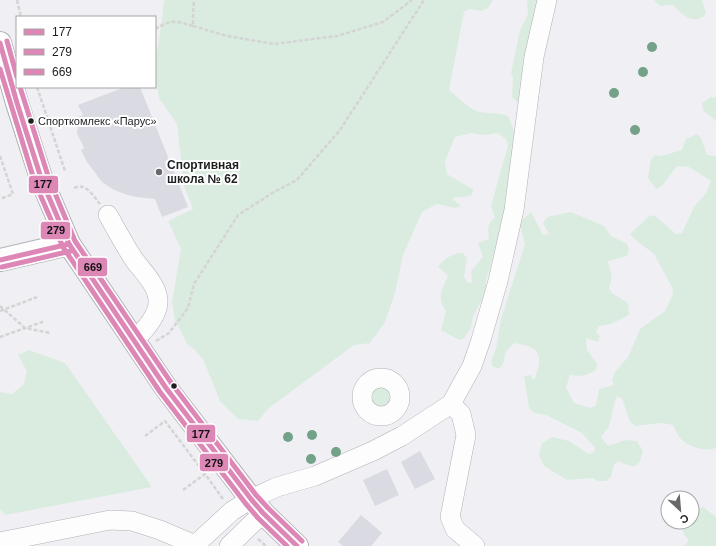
<svg xmlns="http://www.w3.org/2000/svg" width="716" height="546" font-family="Arial,sans-serif">
<rect width="100%" height="100%" fill="#f0f0f4"/>
<g fill="#daecdf">
<path d="M164 0H493L488 8 482 11 469 9 464 12 449 90C456 95 468 108 477 111 487 114 498 112 508 116L518 141 512 192 486 281V293L473 316 471 328 464 338 459 340 441 330 446 311C436 298 442 289 448 276L438 267C443 259 453 253 463 253L467 258 464 277 467 282 472 283 471 271 483 257 478 243 489 239C488 230 486 224 495 218L491 206 508 145 506 139 497 133 484 135 471 133 455 137 445 161 447 174 474 190 471 196 452 198 461 206 455 208 437 204 422 212 403 255 395 293 385 322 370 343 354 345 269 408 258 421 238 419 220 401 203 359 195 350 187 344 175 320 172 302 181 249 168 221 193 209 184 186 177 124 159 98 157 85 155 83V50L158 49Z"/>
<polygon points="527,0 541,0 524,101 517,102 512,97 513,78 511,73 520,30 528,14"/>
<path d="M654 0H702L706 14C694 26 682 15 673 5L660 6Z"/>
<polygon points="711,97 716,98 716,121 703,110 702,103"/>
<path d="M697 134 701 138 707 155 716 156V448C704 452 688 447 679 437 677 434 675 429 673 425L661 423 635 426 630 422 622 398 616 397 609 427 601 437 608 446 625 440 637 441 643 451C639 469 634 469 619 461L614 465 611 477 606 481H598L593 478 567 480 544 466 539 455 542 443 552 437 569 441 589 454 594 452 595 448 582 433 546 415 534 413 529 408 524 376 530 375 534 380C538 370 544 354 532 348 527 345 519 344 514 343L506 352 503 364 499 369 492 366 491 360 496 349 501 319 525 244 520 226 522 220 531 212 543 235 549 234 543 223 547 217 571 212 604 226 611 236 627 244 629 250 627 256 608 261 612 277 609 288 612 293 628 303 629 315 611 324 599 326 596 332 600 336 598 342 586 338 587 350 598 365 595 371 583 376 570 375 566 387 574 403 591 408 596 405 599 389 614 385 612 379 615 372 628 357 640 329 665 311 673 294 672 287 654 254 634 239 630 234 648 217 654 215 676 234 682 233 694 207 706 193 711 181 689 167 677 166 662 186 656 189 648 178 651 159 655 155 661 156 682 150 686 139Z"/>
<polygon points="29,350 65,363 152,487 5,515 0,509 0,392 12,394 24,384 27,371 18,355"/>
<circle cx="381" cy="397" r="13"/>
<polygon points="703,507 716,517 716,546 682,546 685,545 689,540 684,535 681,523 680,522 692,522 692,510 693,512"/>
</g>
<g fill="#d9dae2">
<polygon points="125,87 140,87 188,207 162,217 155,199 136,197 125,194 114,190 102,182 87,162 81,150 84,148 77,133 78,126 78,117 83,115 78,105"/>
<polygon points="420,451 435,479 415,489 401,462"/>
<polygon points="387,469 399,495 375,506 363,480"/>
<polygon points="361,515 382,533 371,546 343,546 338,542"/>
</g>
<g fill="none" stroke-linecap="round" stroke-linejoin="round">
<defs>
<g id="minor">
<path d="M108 215C116 229 124 244 133 258 141 270 157 284 158 300 159 315 144 331 133 341"/>
<circle cx="381" cy="397" r="19"/>
<polyline points="451,404 461,414 466,435 450,517 455,529 475,546"/>
<polyline points="0,542 110,520 132,521 160,530 195,545 232,511 251,499 277,487 315,476 373,451 402,436 451,404 472,366 481,340 498,281 514,210 534,57 547,0"/>
<polyline points="229,546 263,513"/>
</g>
<g id="major">
<polyline points="0,43 17,103 42,181 69,244 166,388 251,499 263,513 297,546"/>
<polyline points="0,260 69,244"/>
</g>
</defs>
<use href="#minor" stroke="#b0b1b4" stroke-width="20"/>
<use href="#major" stroke="#b0b1b4" stroke-width="24"/>
<g stroke="#d4d4d5" stroke-width="2.5" stroke-dasharray="4 2" stroke-linecap="butt">
<polyline points="17,0 21,17"/>
<polyline points="193,26 227,36 274,44 337,36 383,22 412,0"/>
<path d="M155 29C172 19 175 21 193 26V14L194 0"/>
<polyline points="37,87 65,171"/>
<polyline points="0,156 13,194 0,199"/>
<path d="M74 188C86 182 93 196 100 204"/>
<polyline points="0,306 25,328 50,333"/>
<polyline points="0,311 37,297"/>
<polyline points="0,337 45,321"/>
<polyline points="156,341 169,333 188,308 194,284 238,215 274,192 297,180 340,130 424,0"/>
<polyline points="145,436 165,421 205,474"/>
<polyline points="183,490 205,474 223,499"/>
<polyline points="258,539 266,546"/>
</g>
<use href="#minor" stroke="#fdfdfd" stroke-width="19"/>
<use href="#major" stroke="#fdfdfd" stroke-width="22"/>
<defs>
<g id="bus-1">
<polyline points="0,43 17,103 42,181 69,244 166,388 251,499 263,513 297,546"/>
<polyline points="0,260 69,244"/>
</g>
<g id="bus-2">
<polyline points="0,69 35,183 63,247 160,392 246,504 258,518 287,546"/>
<polyline points="2,267 71,251"/>
</g>
<g id="bus-3">
<polyline points="7,41 17,77"/>
<polyline points="20,87 49,179 75,241 172,384 256,495 268,508 302,541"/>
</g>
</defs>
<use href="#bus-1" stroke="#fff" stroke-width="8"/>
<use href="#bus-2" stroke="#fff" stroke-width="8"/>
<use href="#bus-3" stroke="#fff" stroke-width="8"/>
<use href="#bus-1" stroke="#dd87b7" stroke-width="5"/>
<use href="#bus-2" stroke="#dd87b7" stroke-width="5"/>
<use href="#bus-3" stroke="#dd87b7" stroke-width="5"/>
</g>
<g fill="#73a288">
<circle cx="652" cy="47" r="5"/>
<circle cx="643" cy="72" r="5"/>
<circle cx="614" cy="93" r="5"/>
<circle cx="635" cy="130" r="5"/>
<circle cx="312" cy="435" r="5"/>
<circle cx="288" cy="437" r="5"/>
<circle cx="336" cy="452" r="5"/>
<circle cx="311" cy="459" r="5"/>
</g>
<g fill="#1d1e20" stroke="#fff" stroke-width="1.5">
<circle cx="31" cy="121" r="3.5"/>
<circle cx="174" cy="386" r="3.5"/>
</g>
<circle fill="#67686a" stroke="#fff" stroke-width="1.5" cx="159" cy="172" r="4"/>
<g text-anchor="middle" dominant-baseline="central" stroke-width="4" stroke-linejoin="round" paint-order="stroke">
<g font-size="11" fill="#1d1e20" stroke="#fff" text-anchor="start">
<text x="38" y="121">Спорткомлекс «Парус»</text>
</g>
<g font-size="12" font-weight="bold" fill="#1d1e20" stroke="#fff" text-anchor="start">
<text x="167" y="165">Спортивная<tspan x="167" dy="14">школа № 62</tspan></text>
</g>
</g>
<g stroke="#fff" stroke-width="1.5">
<rect x="28" y="175" width="31" height="19" rx="4" fill="#dd87b7"/>
<rect x="40" y="221" width="31" height="19" rx="4" fill="#dd87b7"/>
<rect x="77" y="257" width="31" height="20" rx="4" fill="#dd87b7"/>
<rect x="186" y="424" width="30" height="19" rx="4" fill="#dd87b7"/>
<rect x="199" y="453" width="30" height="19" rx="4" fill="#dd87b7"/>
</g>
<g font-size="11" text-anchor="middle" font-weight="bold" fill="#111">
<text x="43" y="188">177</text>
<text x="56" y="234">279</text>
<text x="93" y="271">669</text>
<text x="201" y="438">177</text>
<text x="214" y="467">279</text>
</g>
<rect x="16" y="16" width="140" height="72" fill="#ffffff" stroke="#a5a5a6"/>
<rect x="24" y="29" width="20" height="6" fill="#dd87b7" stroke="#a5a5a6"/>
<text x="52" y="36" font-size="12" fill="#1d1e20">177</text>
<rect x="24" y="49" width="20" height="6" fill="#dd87b7" stroke="#a5a5a6"/>
<text x="52" y="56" font-size="12" fill="#1d1e20">279</text>
<rect x="24" y="69" width="20" height="6" fill="#dd87b7" stroke="#a5a5a6"/>
<text x="52" y="76" font-size="12" fill="#1d1e20">669</text>
<g transform="translate(680 510) rotate(154)"><circle r="19" fill="#ffffff" stroke="#a5a5a6"/>
<path d="M0-3L7 15L0 10L-7 15Z" fill="#67686a"/>
<text y="-6" font-size="11" font-weight="bold" text-anchor="middle" fill="#1d1e20">С</text>
</g>
</svg>
